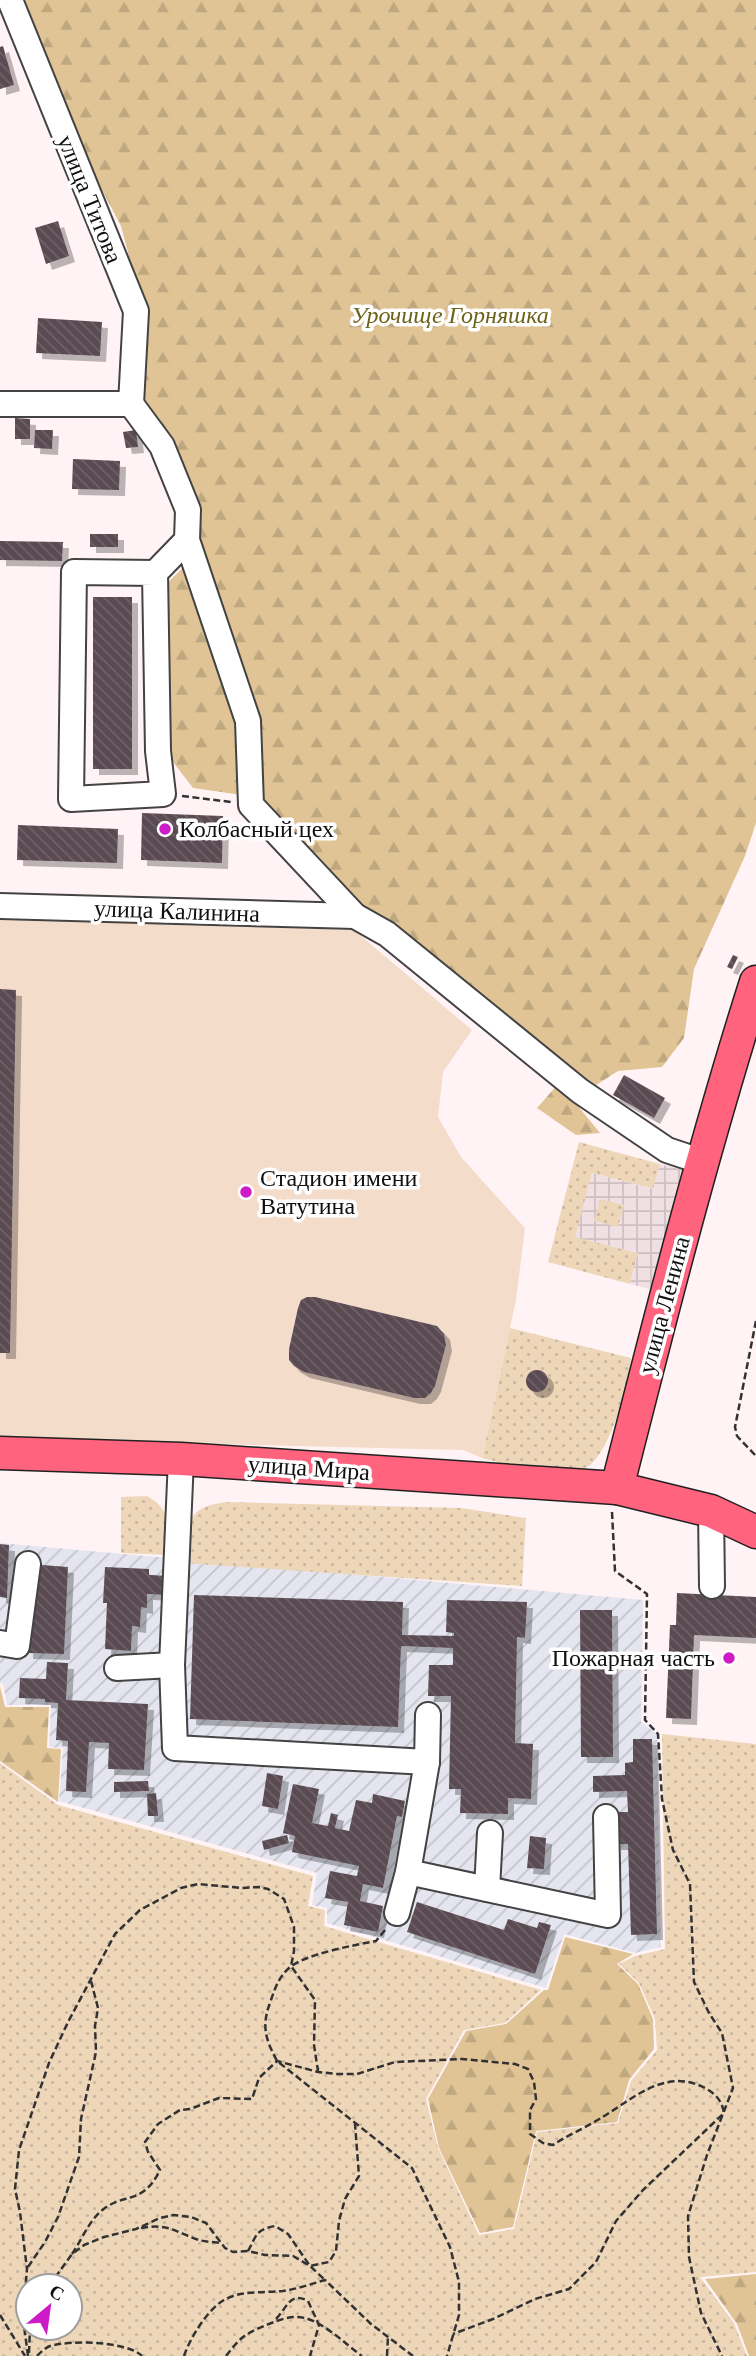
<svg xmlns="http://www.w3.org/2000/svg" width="756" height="2356" font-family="Georgia,serif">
<defs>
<pattern id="industrial-furrows" width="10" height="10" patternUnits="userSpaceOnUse" patternTransform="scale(1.75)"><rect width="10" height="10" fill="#e4e5ef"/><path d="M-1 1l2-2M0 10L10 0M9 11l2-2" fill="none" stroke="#c3c3cc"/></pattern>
<pattern id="grass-dots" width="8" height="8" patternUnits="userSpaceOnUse" patternTransform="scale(1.75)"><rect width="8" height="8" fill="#eed6b9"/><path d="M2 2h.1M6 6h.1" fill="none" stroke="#cbb79e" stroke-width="1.8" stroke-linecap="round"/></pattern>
<pattern id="forest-firs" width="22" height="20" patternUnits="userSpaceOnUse" patternTransform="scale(1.75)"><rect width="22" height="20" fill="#e0c496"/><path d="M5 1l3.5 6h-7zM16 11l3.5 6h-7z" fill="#bfa780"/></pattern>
<pattern id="plaza-grid" width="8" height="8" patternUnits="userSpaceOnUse" patternTransform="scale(1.75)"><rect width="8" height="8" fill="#f1e0e3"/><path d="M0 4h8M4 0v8" fill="none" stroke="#cebfc2"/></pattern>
<pattern id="building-back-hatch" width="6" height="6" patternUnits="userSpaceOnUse" patternTransform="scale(1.75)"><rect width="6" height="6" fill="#5a4b53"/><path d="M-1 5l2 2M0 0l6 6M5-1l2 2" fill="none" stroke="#6d6167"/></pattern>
<filter id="shadow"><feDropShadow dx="6" dy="6" stdDeviation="0" flood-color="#0004"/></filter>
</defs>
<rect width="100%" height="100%" fill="#fff3f5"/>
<polygon fill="url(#industrial-furrows)" points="0,1543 643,1600 641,1722 657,1734 661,1947 635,1953 564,1934 546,1988 327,1923 327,1908 312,1905 317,1873 59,1801 63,1748 49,1747 51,1705 7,1705 3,1684 0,1683"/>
<g fill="url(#grass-dots)" fill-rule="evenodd">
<polygon points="579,1142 660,1164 654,1189 592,1173 576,1237 638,1253 630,1284 548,1262"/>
<polygon points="600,1198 624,1205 618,1228 594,1221"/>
<path d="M510 1328 631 1358C627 1388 614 1437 595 1460 587 1470 568 1476 555 1476 540 1476 499 1462 482 1458Z"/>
<path d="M147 1496C173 1510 168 1529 169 1555L121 1553V1497Z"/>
<path d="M228 1502 461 1508 526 1518 522 1586 183 1563C186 1526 185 1506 228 1502Z"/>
<path d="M662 1734 756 1744V2272L700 2277 734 2323 747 2356H0V1763L58 1805 313 1876 308 1906 325 1910 324 1926 541 1990 505 2023 464 2030 426 2099 438 2148 479 2235 514 2229 537 2132 618 2123 631 2081 657 2050 655 2019 639 1983 619 1964 635 1956 665 1949ZM28 2286H70V2328H28Z"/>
</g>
<g fill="url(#forest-firs)">
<polygon points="25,0 756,0 756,823 745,856 694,969 684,1038 662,1067 618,1071 590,1089 452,972 341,890 249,796 193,788 163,749 160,590 196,555 202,512 187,474 143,398 146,320 121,226 82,152"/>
<polygon points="559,1083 600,1133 576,1135 537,1108"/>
<polygon points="0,1686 5,1707 49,1707 47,1748 61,1749 58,1802 0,1761"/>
<polygon points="565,1937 633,1954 617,1964 638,1984 653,2019 654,2049 629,2080 617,2122 536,2131 513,2227 480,2233 439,2148 428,2099 466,2031 506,2024 544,1990 548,1990"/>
<polygon points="756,2274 756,2356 749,2356 737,2324 705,2279"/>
</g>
<polygon fill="#f4dccb" points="0,918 354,930 472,1030 443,1072 438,1117 461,1157 525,1228 516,1300 482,1458 463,1450 0,1439"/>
<path fill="url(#plaza-grid)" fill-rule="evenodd" d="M660 1164 688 1171 657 1291 630 1284 638 1253 575 1237 592 1173 653 1189ZM600 1199 624 1205 618 1227 594 1221Z"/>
<g fill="url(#building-back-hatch)" filter="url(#shadow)">
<polygon points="3,46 14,85 0,89 0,47"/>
<polygon points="58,221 69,256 46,264 35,228"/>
<polygon points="38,318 102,322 100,356 36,353"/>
<polygon points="15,418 30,419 30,439 15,439"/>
<polygon points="35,430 53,430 52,449 34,448"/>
<polygon points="136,430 138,447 126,448 123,432"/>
<polygon points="73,459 120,461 119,490 72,489"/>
<rect x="90" y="534" width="28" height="13"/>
<polygon points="0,541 63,542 62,561 0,560"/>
<rect x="93" y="597" width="39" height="172"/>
<polygon points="142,813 223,816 222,863 141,860"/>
<polygon points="18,825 118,829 117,863 17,860"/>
<polygon points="733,955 738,957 732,969 727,967"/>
<polygon points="0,989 16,990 10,1353 0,1353"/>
<polygon points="624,1075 665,1098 654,1118 613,1095"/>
<polygon points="307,1297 315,1297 437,1326 444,1334 446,1345 435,1386 431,1393 425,1398 414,1398 304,1372 294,1366 289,1360 289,1349 298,1308 301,1300"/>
<circle cx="537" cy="1381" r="11"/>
<polygon points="0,1544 9,1545 7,1598 0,1597"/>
<polygon points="29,1564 68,1567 64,1654 27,1653"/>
<polygon points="105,1567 149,1569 149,1575 170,1576 169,1595 147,1594 147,1608 141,1607 140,1627 132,1626 131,1651 105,1649 107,1603 103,1603"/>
<polygon points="677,1593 756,1597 756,1638 694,1635 691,1719 666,1718 670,1625 676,1625"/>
<polygon points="194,1595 403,1602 402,1635 454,1636 454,1633 446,1632 447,1600 527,1602 525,1638 517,1637 515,1743 533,1744 531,1799 508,1798 508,1814 460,1813 461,1789 449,1789 451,1696 428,1696 429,1665 453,1665 453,1648 401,1646 398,1727 190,1719"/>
<polygon points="580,1610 612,1610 613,1757 581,1757"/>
<polygon points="47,1662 68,1663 66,1700 148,1704 144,1770 108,1769 109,1743 89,1742 86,1792 66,1791 68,1741 56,1740 58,1703 45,1702 45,1699 19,1698 20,1678 46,1679"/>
<polygon points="633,1739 652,1739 657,1934 631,1935 628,1844 615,1844 614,1812 628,1812 627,1791 593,1792 593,1776 625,1775 625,1763 633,1762"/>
<polygon points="267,1773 283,1776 278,1809 262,1806"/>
<polygon points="148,1781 149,1791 114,1792 114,1782"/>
<polygon points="293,1784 319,1789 312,1823 328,1826 331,1813 338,1815 335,1828 349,1831 356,1800 372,1803 373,1794 405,1801 402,1817 397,1816 383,1888 363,1884 360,1901 383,1906 378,1932 344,1925 348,1902 325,1898 330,1871 357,1876 359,1866 292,1852 295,1836 283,1833"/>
<polygon points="156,1793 158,1816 148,1816 147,1794"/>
<polygon points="287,1835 289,1843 264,1850 262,1841"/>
<polygon points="530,1836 546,1838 544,1869 527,1868"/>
<polygon points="417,1902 504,1930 508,1919 537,1928 539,1922 551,1925 535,1974 407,1932"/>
</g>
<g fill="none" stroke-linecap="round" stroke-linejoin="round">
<defs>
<g id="minor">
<polyline points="10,0 136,311 131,404"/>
<polyline points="0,404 131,404"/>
<polyline points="131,404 162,446 188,510 187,540 155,573 74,572 71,799 163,794 158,751 155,573"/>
<polyline points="187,540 248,721 251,805 355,916 387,934 580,1091 667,1150 703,1162"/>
<polyline points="0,906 355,916"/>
<polyline points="181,1459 172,1665 175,1748 427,1762 428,1715"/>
<polyline points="711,1511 712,1586"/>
<polyline points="0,1643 17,1646 28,1564"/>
<polyline points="117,1668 172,1665"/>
<polyline points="408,1872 608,1915 606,1817"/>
<polyline points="487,1889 490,1833"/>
<polyline points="397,1913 408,1872 427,1762"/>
</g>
<g id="major">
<polyline points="0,1453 181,1459 617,1488 711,1511 756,1532"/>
<path d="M617 1488C660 1318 703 1149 756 982"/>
</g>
</defs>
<use href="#minor" stroke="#434343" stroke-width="28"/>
<use href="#major" stroke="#212121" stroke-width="35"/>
<g stroke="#323232" stroke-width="2.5" stroke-dasharray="7 3.5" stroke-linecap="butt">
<polyline points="182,796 231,802"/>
<polyline points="756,1321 735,1427 737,1436 756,1456"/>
<polyline points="612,1512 615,1571 647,1594 645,1720 658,1734 662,1799 673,1850 690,1884 694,1982 709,2013 722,2033 733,2088 707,2155 688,2216 689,2257 701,2313 722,2356"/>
<path d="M385 1930 376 1941C355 1945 305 1954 289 1968 279 1977 275 1988 271 2000 261 2026 265 2038 277 2061L412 2168 450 2247 459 2282V2315L447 2356"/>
<path d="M141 2228C168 2223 175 2232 199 2240 206 2242 214 2242 222 2243"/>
<path d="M248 2251C257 2235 255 2230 275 2226L288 2234 310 2266 329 2262 336 2251 339 2221 345 2199 359 2176 355 2124"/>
<path d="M72 2254C81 2241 88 2223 100 2212 123 2191 142 2207 160 2170L148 2152 145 2142 158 2124 180 2110 190 2109 219 2098 252 2099 259 2078 277 2061 318 2072 337 2074H357L395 2062 462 2059 515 2064 528 2069 534 2082 536 2099 530 2110V2134L543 2143 553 2145C568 2135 585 2128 601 2118 633 2099 665 2067 705 2088 716 2094 722 2101 724 2113L643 2190 616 2221 596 2262 569 2289 535 2299 493 2319 453 2334"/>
<polyline points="28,2267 45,2242 58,2217 79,2157 81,2119 96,2052 95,2026 98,2008 91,1981"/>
<polyline points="49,2286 72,2254 84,2245 104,2237 136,2229 160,2218 173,2215 191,2217 206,2223 225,2248 233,2252 248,2251 265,2255 293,2256 310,2266 325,2280"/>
<polyline points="0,2315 25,2356"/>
<path d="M276 2319C287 2308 290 2291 308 2301L319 2325 310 2356"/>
<polyline points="29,2353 30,2328"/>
<polyline points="28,2356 23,2318 27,2269 20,2212 15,2189 19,2150 49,2063 68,2022 115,1934 140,1910 181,1888 198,1884 242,1888 259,1887 268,1889 284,1899 294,1927 294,1951 291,1966 315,2000 314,2045 318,2071"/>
<path d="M37 2356C41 2352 45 2348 50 2346 70 2340 127 2341 142 2356"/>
<path d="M184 2356C190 2338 208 2309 224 2300 241 2290 264 2293 283 2291 297 2289 311 2284 325 2280L371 2324 413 2356"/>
<path d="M226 2356C240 2338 243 2335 264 2326 274 2322 285 2317 296 2317 318 2316 345 2344 362 2356"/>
<polyline points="387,2356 388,2336"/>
</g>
<use href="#minor" stroke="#fff" stroke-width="24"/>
<use href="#major" stroke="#ff637d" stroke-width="32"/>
</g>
<g fill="#cd1cc7" stroke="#fff" stroke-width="2.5">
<circle cx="165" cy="829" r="7"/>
<circle cx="246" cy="1192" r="7"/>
<circle cx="729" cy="1658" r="7"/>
</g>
<g text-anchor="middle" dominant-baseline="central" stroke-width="7" stroke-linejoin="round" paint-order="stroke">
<g font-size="24" fill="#101010" stroke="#fff">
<text transform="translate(90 199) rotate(68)">улица Титова</text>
<text transform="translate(177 911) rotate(2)">улица Калинина</text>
<text transform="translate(664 1305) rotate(-75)">улица Ленина</text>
<text transform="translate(309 1468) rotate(4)">улица Мира</text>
</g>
<g font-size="24" font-style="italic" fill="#6e631a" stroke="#fff">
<text x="450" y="315">Урочище Горняшка</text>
</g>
<g font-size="24" fill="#101010" stroke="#fff" text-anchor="start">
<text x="179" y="829">Колбасный цех</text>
<text x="260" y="1178">Стадион имени<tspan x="260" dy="28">Ватутина</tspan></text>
<text x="715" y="1658" text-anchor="end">Пожарная часть</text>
</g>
</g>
<g transform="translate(49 2307) rotate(29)"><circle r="33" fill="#ffffff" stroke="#9f9f9f" stroke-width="2"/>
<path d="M0-5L12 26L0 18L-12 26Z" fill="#cd1cc7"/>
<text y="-10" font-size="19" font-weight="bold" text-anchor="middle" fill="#101010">С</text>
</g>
</svg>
